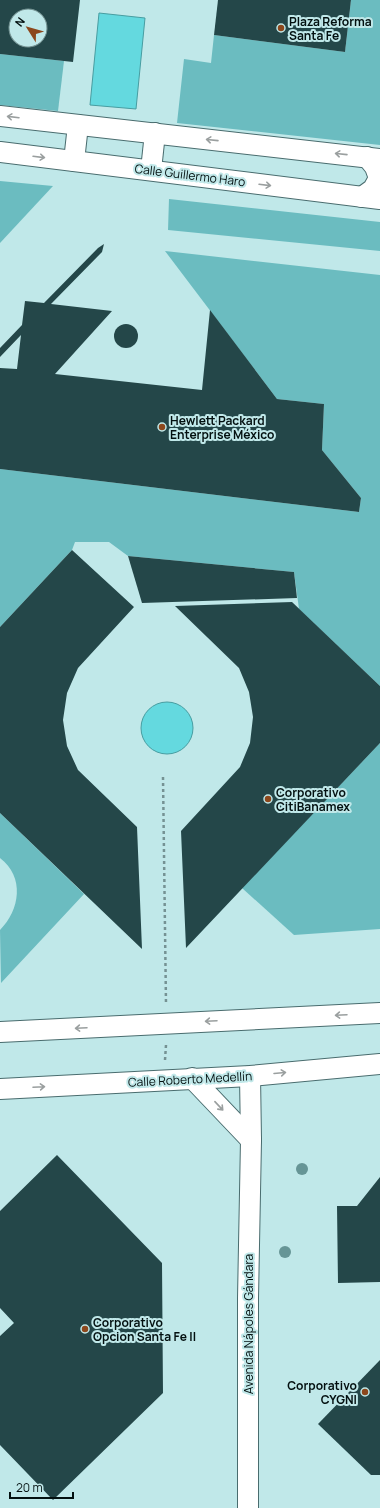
<svg xmlns="http://www.w3.org/2000/svg" width="380" height="1508" font-family="Manrope,sans-serif">
<rect width="100%" height="100%" fill="#c0e8e9"/>
<g fill="#6bbcc0">
<polygon points="351,0 380,0 380,145 177,123 184,59 211,63 214,35 345,52"/>
<polygon points="0,54 64,61 58,111 0,105"/>
<polygon points="0,181 53,186 0,243"/>
<polygon points="169,199 380,222 380,251 168,230"/>
<polygon points="165,251 380,275 380,686 299,609 294,572 128,556 109,542 75,542 72,550 0,627 0,469 359,512 361,498 322,450 324,404 277,399"/>
<polygon points="380,743 380,929 294,935 242,888"/>
<path d="M0 813 84 894 1 983 0 930C20 910 25 877 0 858Z"/>
</g>
<g fill="#64d9df" stroke="#479da1">
<polygon points="99,13 145,18 136,109 90,105"/>
<circle cx="167" cy="728" r="26"/>
</g>
<g fill="#244749" fill-rule="evenodd">
<path d="M0 0H80L73 62 0 54ZM16 16H40V40H16Z"/>
<polygon points="218,0 351,0 345,52 214,35"/>
<polygon points="104,244 102,252 51,304 112,311 55,374 202,390 210,310 277,399 324,404 322,450 361,498 359,512 0,469 0,368 17,369 21,335 0,357 0,348 22,325 25,301 44,303 98,248"/>
<circle cx="126" cy="336" r="12"/>
<polygon points="72,550 134,607 78,668 67,693 63,720 67,746 78,770 137,827 142,949 0,813 0,627"/>
<polygon points="128,556 294,572 297,598 142,603"/>
<polygon points="292,602 380,686 380,743 186,948 181,831 240,767 250,743 253,717 249,692 239,668 175,606"/>
<polygon points="57,1155 162,1263 163,1393 53,1500 0,1445 0,1336 14,1323 0,1308 0,1211"/>
<polygon points="380,1177 380,1282 338,1283 337,1206 357,1206"/>
<polygon points="380,1360 380,1475 371,1475 318,1424"/>
</g>
<g fill="none" stroke-linecap="round" stroke-linejoin="round">
<defs>
<g id="minor">
<polyline points="0,116 380,159"/>
<polyline points="0,152 380,199"/>
<polyline points="74,161 78,125"/>
<polyline points="151,170 155,133"/>
<polyline points="362,197 373,189 379,178 375,167 367,157"/>
<polyline points="0,1032 380,1013"/>
<polyline points="192,1078 251,1140"/>
<polyline points="0,1089 250,1076 380,1064"/>
<polyline points="248,1508 248,1298 251,1140 250,1076"/>
</g>
</defs>
<use href="#minor" stroke="#496c6e" stroke-width="22"/>
<g stroke="#759293" stroke-width="2.5" stroke-dasharray="3 3" stroke-linecap="butt">
<polyline points="163,777 166,1004"/>
<polyline points="165,1060 166,1045"/>
</g>
<use href="#minor" stroke="#fff" stroke-width="20"/>
</g>
<g fill="#669596">
<circle cx="302" cy="1169" r="6"/>
<circle cx="285" cy="1252" r="6"/>
</g>
<defs><path id="oneway-shaft" d="M-6 0H5M1.5-3L5.5 0L1.5 3" fill="none" stroke-width="1.6" stroke-linecap="round" stroke-linejoin="round"/></defs>
<g stroke="#9a9f9f">
<use href="#oneway-shaft" transform="translate(13 117) rotate(-173)"/>
<use href="#oneway-shaft" transform="translate(212 140) rotate(-174)"/>
<use href="#oneway-shaft" transform="translate(341 154) rotate(-174)"/>
<use href="#oneway-shaft" transform="translate(39 157) rotate(7)"/>
<use href="#oneway-shaft" transform="translate(265 185) rotate(7)"/>
<use href="#oneway-shaft" transform="translate(341 1015) rotate(177)"/>
<use href="#oneway-shaft" transform="translate(211 1021) rotate(177)"/>
<use href="#oneway-shaft" transform="translate(81 1028) rotate(177)"/>
<use href="#oneway-shaft" transform="translate(280 1073) rotate(-5)"/>
<use href="#oneway-shaft" transform="translate(39 1087) rotate(-3)"/>
<use href="#oneway-shaft" transform="translate(219 1106) rotate(47)"/>
</g>
<g fill="#8c471c" stroke="#c0e8e9" stroke-width="1.5">
<circle cx="281" cy="28" r="4"/>
<circle cx="162" cy="427" r="4"/>
<circle cx="268" cy="799" r="4"/>
<circle cx="85" cy="1329" r="4"/>
<circle cx="365" cy="1392" r="4"/>
</g>
<g text-anchor="middle" dominant-baseline="central" stroke-width="4" stroke-linejoin="round" paint-order="stroke">
<g font-size="12" font-weight="bold" fill="#031010" stroke="#c0e8e9" text-anchor="start">
<text x="289" y="21">Plaza Reforma<tspan x="289" dy="14">Santa Fe</tspan></text>
<text x="170" y="420">Hewlett Packard<tspan x="170" dy="14">Enterprise México</tspan></text>
<text x="276" y="792">Corporativo<tspan x="276" dy="14">CitiBanamex</tspan></text>
<text x="93" y="1322">Corporativo<tspan x="93" dy="14">Opcion Santa Fe II</tspan></text>
<text x="357" y="1385" text-anchor="end">Corporativo<tspan x="357" dy="14">CYGNI</tspan></text>
</g>
<g font-size="12" fill="#031010" stroke="#c0e8e9">
<text transform="translate(190 175) rotate(7)">Calle Guillermo Haro</text>
<text transform="translate(190 1079) rotate(-3)">Calle Roberto Medellín</text>
<text transform="translate(248 1324) rotate(-90)">Avenida Nápoles Gándara</text>
</g>
</g>
<g transform="translate(28 28) rotate(307)"><circle r="19" fill="#c0e8e9" stroke="#749292"/>
<path d="M0-3L7 15L0 10L-7 15Z" fill="#8c471c"/>
<text y="-6" font-size="11" font-weight="bold" text-anchor="middle" fill="#031010">N</text>
</g>
<path d="M10 1492v6h63v-6" fill="none" stroke="#031010" stroke-width="2"/>
<text x="16" y="1492" font-size="12" fill="#031010" stroke="#c0e8e9" stroke-width="3" paint-order="stroke">20 m</text>
</svg>
